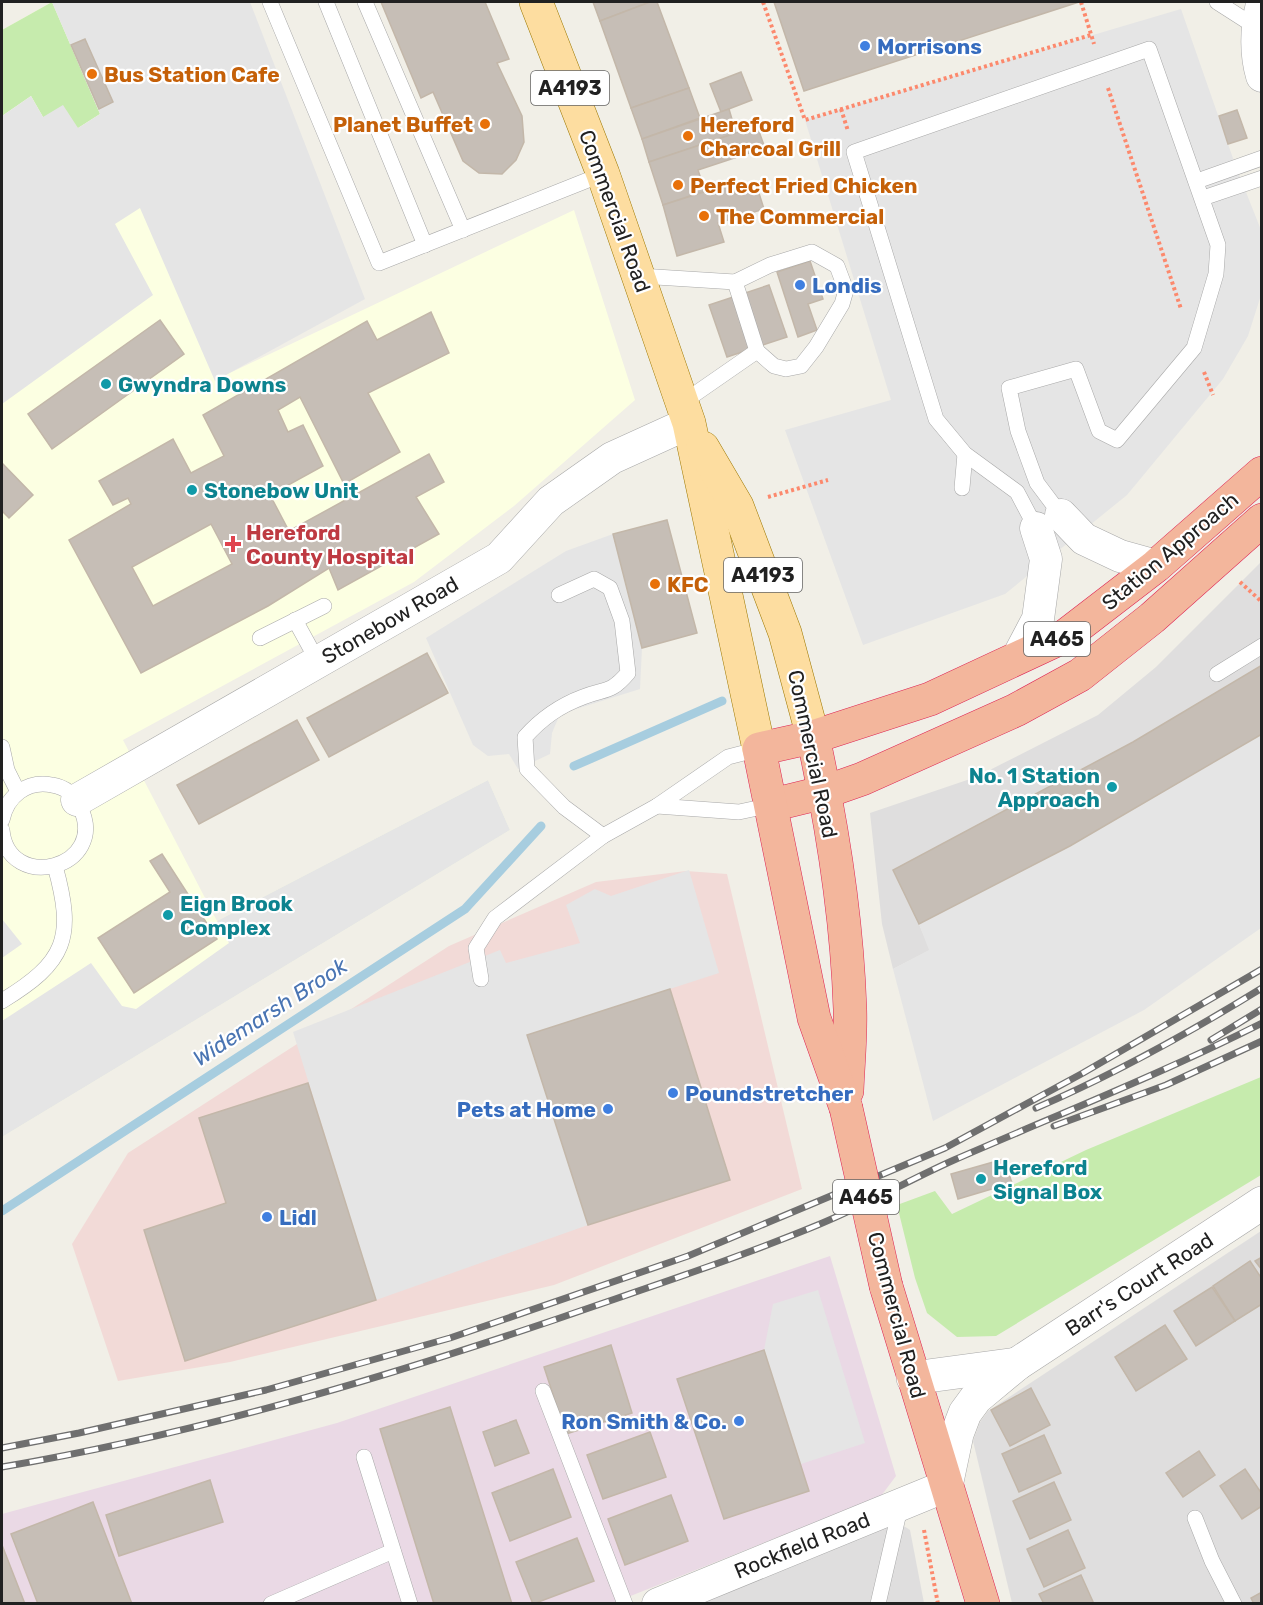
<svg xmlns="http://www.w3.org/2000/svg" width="1263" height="1605" font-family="Rubik,sans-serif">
<rect width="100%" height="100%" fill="#f1efe7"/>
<g fill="#dfdede">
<polygon points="1261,562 1261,734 1070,846 919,924 930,950 893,969 882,924 870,813 976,777 1098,715 1156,667"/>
<polygon points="1261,1231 1261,1603 1012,1603 973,1441 980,1422 988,1411"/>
<polygon points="890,1517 910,1530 924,1603 674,1604"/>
</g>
<polygon fill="#f2dad7" points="686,871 727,874 802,1189 554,1285 230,1362 118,1381 72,1244 128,1153 449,946 596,882"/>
<polygon fill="#ead9e5" points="830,1256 896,1476 881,1496 613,1603 2,1604 2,1514 337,1423"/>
<polygon fill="#fcffe2" points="52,2 215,380 574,210 635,400 514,506 414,582 123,740 217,921 488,780 510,830 2,1137 2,30"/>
<g fill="#c6ebad">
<polygon points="52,2 100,114 78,128 43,117 31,96 2,116 2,30"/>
<polygon points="1261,1077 1261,1175 996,1336 957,1337 927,1313 915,1278 897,1205 935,1191 952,1214 1086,1150"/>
</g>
<g fill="#e5e5e5">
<polygon points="52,2 250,2 365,299 215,381 140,208 115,224 153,295 2,404 2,116 31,96 43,117 63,105 78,128 100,114"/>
<polygon points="1181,9 1236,167 1261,230 1261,295 1248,336 1223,379 1127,495 1005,594 863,645 785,430 891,400 805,120"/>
<polygon points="613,534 642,648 640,689 560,714 552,733 550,754 518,769 509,754 488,756 473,745 426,638 566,551"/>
<polygon points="1261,732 1261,928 1144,1010 933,1121 893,969 929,950 919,924 1070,846"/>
<polygon points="488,780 510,830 2,1137 2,1021 91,963 122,1006 136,1009 229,943 217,921"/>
<polygon points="689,870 719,973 528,1035 588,1225 376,1300 293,1032 500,950 506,963 580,943 566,905 595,889 611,896"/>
<polygon points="2,919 22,944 2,958"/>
<polygon points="818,1290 865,1443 801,1464 764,1350 773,1304"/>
</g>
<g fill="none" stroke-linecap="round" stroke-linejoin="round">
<g stroke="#a7cddf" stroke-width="9">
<polyline points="574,766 722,701"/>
<polyline points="2,1211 465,909 541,826"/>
</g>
</g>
<g fill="#c6beb6" stroke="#c3b7a9" stroke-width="1.5" fill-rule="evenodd">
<polygon points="381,2 485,2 509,59 497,63 522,116 524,142 516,160 502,174 479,173 463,161 433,92 421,98"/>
<polygon points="593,2 650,2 600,21"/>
<polygon points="650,2 657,2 689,88 631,108 600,21"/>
<polygon points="774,2 1079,2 804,91"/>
<polygon points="85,39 113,102 99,109 71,45"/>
<polygon points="741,72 752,100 721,112 710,84"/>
<polygon points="689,88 700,118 642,139 631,108"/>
<polygon points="729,109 736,133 649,162 642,139"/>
<polygon points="1237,110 1247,138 1228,144 1219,116"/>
<polygon points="757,126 765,148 698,170 705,191 663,205 649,162"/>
<polygon points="732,183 735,194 757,187 764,209 718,223 724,242 677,256 663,205"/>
<polygon points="810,261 823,299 808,304 817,330 798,337 777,272"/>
<polygon points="769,285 787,337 727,357 709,305"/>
<path d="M431 312 449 353 368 393 400 452 344 484 300 397 278 410 288 432 303 425 323 466 270 495 289 531 429 454 444 482 416 497 439 534 338 590 329 568 268 606 141 673 69 540 131 504 128 498 113 505 99 481 173 439 191 473 224 456 203 415 367 321 377 340ZM211 524 232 564 153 606 132 567Z"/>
<polygon points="160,320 184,354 52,449 28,414"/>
<polygon points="2,463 33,495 9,518 2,511"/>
<polygon points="667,520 697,633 642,648 613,534"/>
<polygon points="427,653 448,693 329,757 307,718"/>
<polygon points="1262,665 1262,734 1070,846 919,924 893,870 1133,742"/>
<polygon points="297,720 319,760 199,824 177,785"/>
<polygon points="162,854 217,939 134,993 98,938 170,892 150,861"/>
<polygon points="670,989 730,1180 588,1225 527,1035"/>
<polygon points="308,1083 376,1300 185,1361 144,1230 226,1203 199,1118"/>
<polygon points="1004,1159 1012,1183 958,1199 951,1174"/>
<polygon points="1262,1257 1262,1270 1255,1261"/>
<polygon points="1250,1261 1262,1279 1262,1304 1235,1321 1213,1286"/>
<polygon points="1212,1287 1235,1321 1196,1346 1174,1311"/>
<polygon points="1165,1325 1187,1359 1136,1391 1115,1357"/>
<polygon points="611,1345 632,1413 566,1434 544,1367"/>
<polygon points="764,1350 809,1491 724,1519 677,1379"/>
<polygon points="1031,1388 1050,1425 1010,1446 991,1410"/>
<polygon points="450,1407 512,1604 434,1604 380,1429"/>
<polygon points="516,1420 529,1453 495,1466 483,1432"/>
<polygon points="650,1432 666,1477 603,1499 587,1455"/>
<polygon points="1044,1435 1061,1473 1019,1492 1002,1454"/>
<polygon points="1199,1451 1215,1475 1183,1497 1166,1473"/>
<polygon points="553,1469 571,1517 510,1541 492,1493"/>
<polygon points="1245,1469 1262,1494 1262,1506 1242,1519 1220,1486"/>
<polygon points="210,1480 223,1522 119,1556 106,1515"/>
<polygon points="1054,1482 1071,1520 1030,1539 1013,1501"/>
<polygon points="671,1495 688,1541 625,1565 608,1519"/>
<polygon points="93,1502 132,1604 38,1604 11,1534"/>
<polygon points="1068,1530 1085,1568 1044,1587 1027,1549"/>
<polygon points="577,1538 594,1581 533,1604 516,1562"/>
<polygon points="2,1545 25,1604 2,1604"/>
<polygon points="1081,1575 1094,1604 1044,1604 1039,1594"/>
<polygon points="1262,1592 1262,1604 1254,1604 1251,1598"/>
</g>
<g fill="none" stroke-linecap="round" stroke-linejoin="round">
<defs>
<g id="service">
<polyline points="270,2 379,263 603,174"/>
<polyline points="326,2 425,245"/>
<polyline points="365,2 463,230"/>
<polyline points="1217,2 1256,27"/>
<polyline points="1197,181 1262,158"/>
<polyline points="1203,198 1262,178"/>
<polyline points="640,276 735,282 757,351 682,403"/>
<polyline points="735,282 770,265 812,252 837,266 846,290 842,304 816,347 801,366 786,369 774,366 757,351"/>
<polyline points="962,488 965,454"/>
<polyline points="1036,528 1017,492 965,454 936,419 854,152 1149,49 1218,245 1216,274 1194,348 1117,440 1099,431 1076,369 1009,388 1018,431 1037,483 1061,515"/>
<path d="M559 595 594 579 610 588 622 621 628 673C610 694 606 688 583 697 559 706 542 718 525 737L527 769 564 807 603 836"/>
<polyline points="295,620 318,662"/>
<polyline points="260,638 324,606"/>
<polyline points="1217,674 1262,646"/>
<polyline points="2,747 7,770 18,792"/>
<polyline points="657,806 739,812 772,805"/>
<path d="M2 820C7 796 27 780 52 785 65 787 75 795 80 807 110 868 8 894 2 830"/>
<polyline points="481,979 476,948 495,918 603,836 657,806 728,757 759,749"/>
<path d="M2 1001C66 962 75 938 55 866"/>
<polyline points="543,1391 625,1604"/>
<polyline points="364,1457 410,1604"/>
<polyline points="1195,1518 1212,1561 1234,1604"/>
<polyline points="271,1604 393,1551"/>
<polyline points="878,1604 901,1504"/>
</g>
<g id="minor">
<path d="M1262 4C1256 29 1255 52 1262 76"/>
<polyline points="1061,515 1084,539 1120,556 1156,566"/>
<polyline points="1018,657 1038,619 1046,559 1036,528"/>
<polyline points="77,800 499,558 551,501 612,458 689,423"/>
<polyline points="658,1604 946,1486"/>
</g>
<g id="tertiary">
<polyline points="913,1378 1017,1364"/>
<polyline points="946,1486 957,1434 965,1413 976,1398 1017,1364 1262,1203"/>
</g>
<g id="primary">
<polyline points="536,2 603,174 689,423 759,749"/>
<polyline points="703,448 737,506 785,633 813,737"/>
</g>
<g id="trunk">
<path d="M813 737C832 824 847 920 850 1009 851 1036 848 1064 847 1091"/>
<polyline points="772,805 825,792 862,779 1016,710 1080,675 1152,618 1262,520"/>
<polyline points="846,1108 814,1018 759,749 813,737 930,699 1065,636 1156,566 1262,473"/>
<polyline points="886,1286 983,1604"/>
</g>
</defs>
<use href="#service" stroke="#a8a8a8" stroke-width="16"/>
<use href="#minor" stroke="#a8a8a8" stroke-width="33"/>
<use href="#tertiary" stroke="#a8a8a8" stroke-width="34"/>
<use href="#primary" stroke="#9d7800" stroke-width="34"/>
<use href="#trunk" stroke="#de2554" stroke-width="34"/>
<g stroke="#fc896d" stroke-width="4" stroke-dasharray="3 3" stroke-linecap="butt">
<polyline points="763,2 805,120 1091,35"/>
<polyline points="1081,2 1094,44"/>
<polyline points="1108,88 1181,309"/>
<polyline points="841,109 848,131"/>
<polyline points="1204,372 1213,395"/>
<polyline points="768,497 828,480"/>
<polyline points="1240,582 1262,602"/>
<polyline points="924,1530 938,1604"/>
</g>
<use href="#service" stroke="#fff" stroke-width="15"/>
<use href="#minor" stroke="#fff" stroke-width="32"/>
<use href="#tertiary" stroke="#fff" stroke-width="33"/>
<use href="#primary" stroke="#fddda0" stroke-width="33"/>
<use href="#trunk" stroke="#f3b69c" stroke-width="33"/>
<defs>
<g id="rail">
<polyline points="1211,1040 1262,1009"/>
<path d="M1036 1108C1115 1074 1189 1033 1262 988"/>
<polyline points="1054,1126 1166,1085 1262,1041"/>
<polyline points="2,1448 79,1433 266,1390 450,1338 688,1256 945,1148 1083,1073 1262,969"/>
<path d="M2 1467C190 1435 374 1381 554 1320 643 1289 733 1260 820 1224 866 1205 909 1180 954 1160 1057 1115 1161 1074 1262 1023"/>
</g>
</defs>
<use href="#rail" stroke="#6f6f6f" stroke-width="7"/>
<use href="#rail" stroke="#fff" stroke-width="4.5" stroke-dasharray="14" stroke-linecap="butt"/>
<defs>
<polyline id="trunk-bridge" points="846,1108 886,1286"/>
</defs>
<use href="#trunk-bridge" stroke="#de2554" stroke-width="34" stroke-linecap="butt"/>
<use href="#trunk-bridge" stroke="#f3b69c" stroke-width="33"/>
</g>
<g fill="#3f7fe0" stroke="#fff" stroke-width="2">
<circle cx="865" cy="46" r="6"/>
<circle cx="800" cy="285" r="6"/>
<circle cx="673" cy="1093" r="6"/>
<circle cx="608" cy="1109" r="6"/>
<circle cx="267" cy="1217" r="6"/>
<circle cx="739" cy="1421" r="6"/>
</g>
<g fill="#e8710a" stroke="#fff" stroke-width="2">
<circle cx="92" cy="74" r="6"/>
<circle cx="485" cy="124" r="6"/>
<circle cx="688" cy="136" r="6"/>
<circle cx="678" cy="185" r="6"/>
<circle cx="704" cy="216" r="6"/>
<circle cx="655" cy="584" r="6"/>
</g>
<g fill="#0f9aa8" stroke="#fff" stroke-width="2">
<circle cx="106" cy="384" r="6"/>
<circle cx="192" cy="490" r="6"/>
<circle cx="1112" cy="787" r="6"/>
<circle cx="168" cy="915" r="6"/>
<circle cx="981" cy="1179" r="6"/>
</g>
<path fill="#e0444e" stroke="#fff" stroke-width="2" d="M230 535h6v6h6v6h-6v6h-6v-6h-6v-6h6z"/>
<g text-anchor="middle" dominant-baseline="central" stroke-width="4.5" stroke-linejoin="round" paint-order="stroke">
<g fill="#fff" stroke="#646464" stroke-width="1.5">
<rect x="531" y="71" width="78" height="34" rx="4.5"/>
<rect x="724" y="558" width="78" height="34" rx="4.5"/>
<rect x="1024" y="622" width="66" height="34" rx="4.5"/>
<rect x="833" y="1180" width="66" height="34" rx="4.5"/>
</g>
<g font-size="20" font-weight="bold" fill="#212121">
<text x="570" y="88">A4193</text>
<text x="763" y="575">A4193</text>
<text x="1057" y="639">A465</text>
<text x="866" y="1197">A465</text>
</g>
<g font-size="21" font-weight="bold" fill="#366cbe" stroke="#fff" text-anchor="start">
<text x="877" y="46">Morrisons</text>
<text x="812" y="285">Londis</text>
<text x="685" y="1093">Poundstretcher</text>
<text x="596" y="1109" text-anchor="end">Pets at Home</text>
<text x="279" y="1217">Lidl</text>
<text x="727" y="1421" text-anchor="end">Ron Smith &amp; Co.</text>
</g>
<g font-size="21" font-weight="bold" fill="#c56008" stroke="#fff" text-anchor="start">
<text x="104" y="74">Bus Station Cafe</text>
<text x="473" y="124" text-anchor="end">Planet Buffet</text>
<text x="700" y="124">Hereford<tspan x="700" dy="24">Charcoal Grill</tspan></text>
<text x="690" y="185">Perfect Fried Chicken</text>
<text x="716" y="216">The Commercial</text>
<text x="667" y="584">KFC</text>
</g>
<g font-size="21" fill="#212121" stroke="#fff">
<text transform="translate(615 211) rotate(70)">Commercial Road</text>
<text transform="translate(1170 551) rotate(-40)">Station Approach</text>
<text transform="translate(390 620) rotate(-30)">Stonebow Road</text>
<text transform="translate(813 754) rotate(78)">Commercial Road</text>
<text transform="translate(1139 1284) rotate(-33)">Barr's Court Road</text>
<text transform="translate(897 1315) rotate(75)">Commercial Road</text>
<text transform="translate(802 1545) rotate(-22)">Rockfield Road</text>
</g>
<g font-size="21" font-weight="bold" fill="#0d838f" stroke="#fff" text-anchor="start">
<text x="118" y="384">Gwyndra Downs</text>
<text x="204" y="490">Stonebow Unit</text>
<text x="1100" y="775" text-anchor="end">No. 1 Station<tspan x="1100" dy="24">Approach</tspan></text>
<text x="180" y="903">Eign Brook<tspan x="180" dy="24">Complex</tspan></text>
<text x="993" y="1167">Hereford<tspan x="993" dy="24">Signal Box</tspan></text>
</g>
<g font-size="21" font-weight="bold" fill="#be3a42" stroke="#fff" text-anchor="start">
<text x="246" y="532">Hereford<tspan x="246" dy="24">County Hospital</tspan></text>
</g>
<g font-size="22" font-style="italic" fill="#4a75b3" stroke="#fff">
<text transform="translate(270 1012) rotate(-33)">Widemarsh Brook</text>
</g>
</g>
<rect width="1263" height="1605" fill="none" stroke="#212121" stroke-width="6"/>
</svg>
